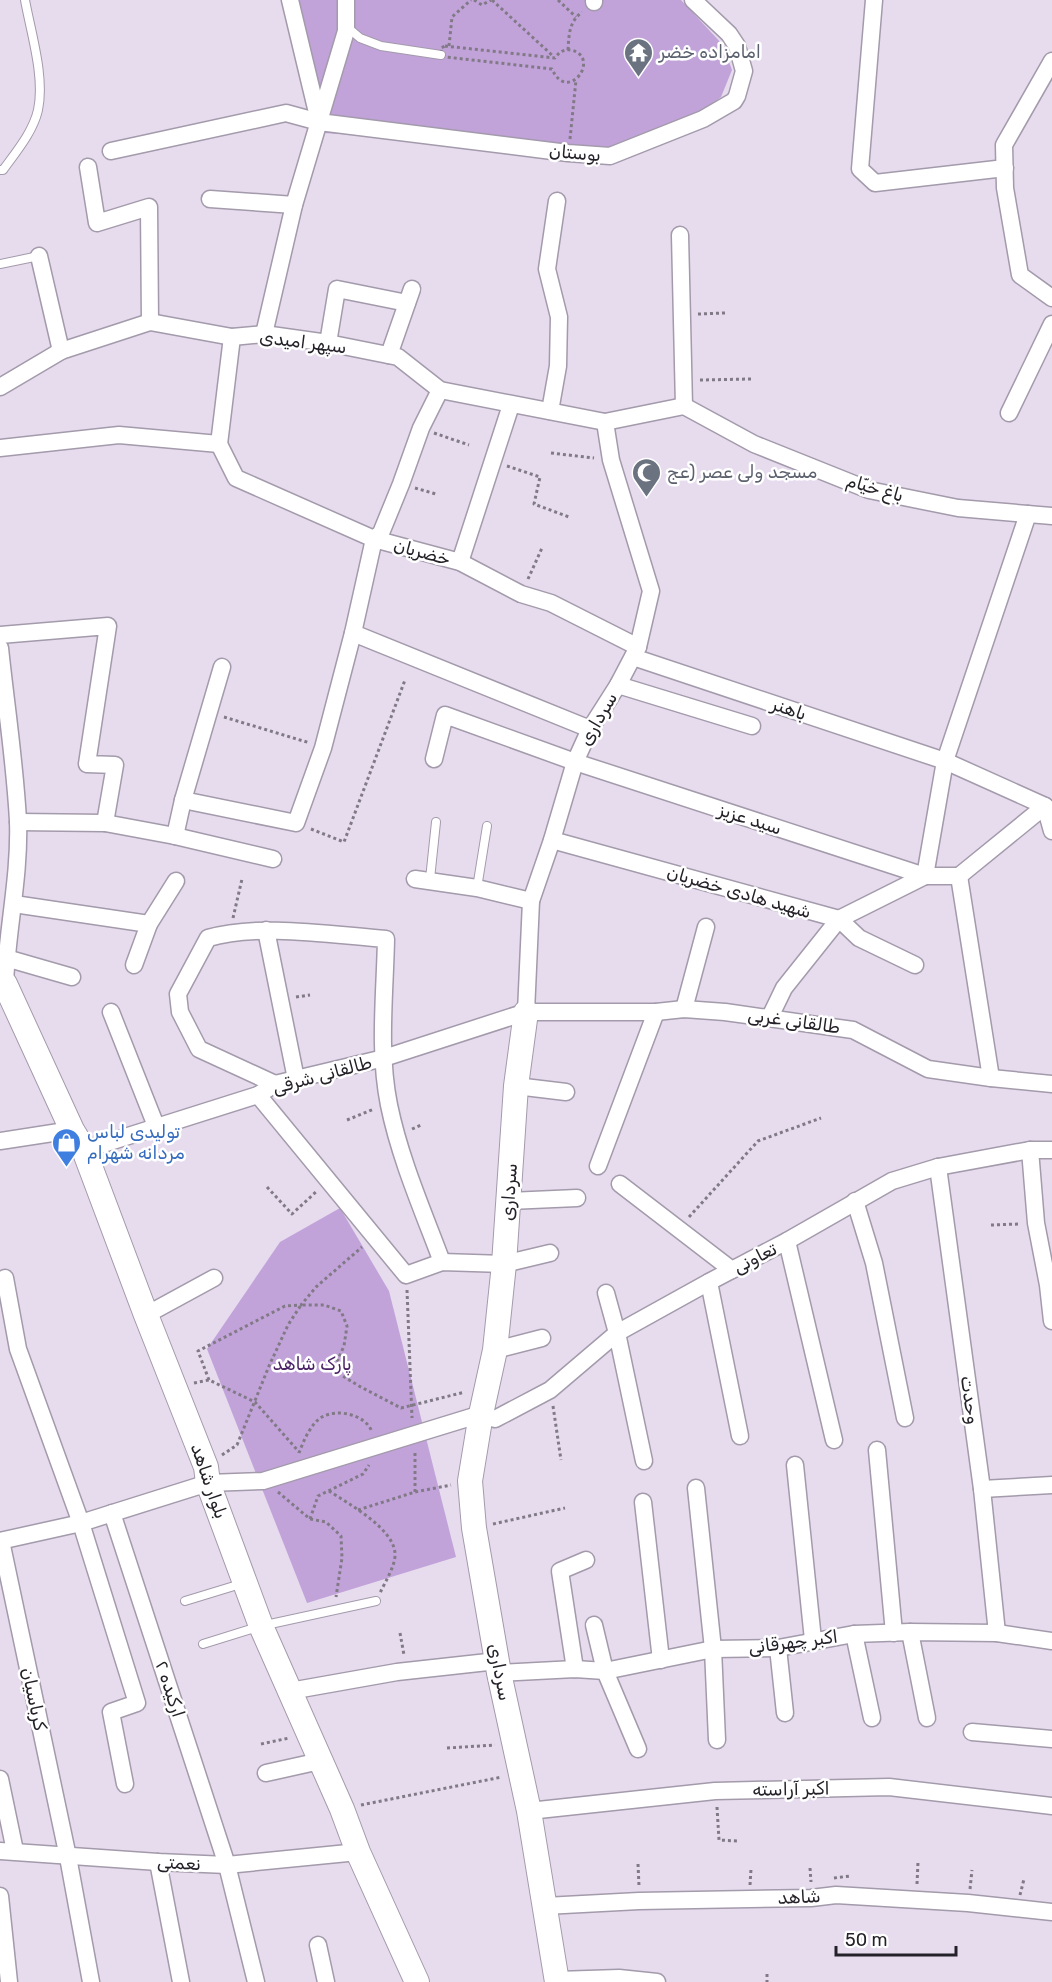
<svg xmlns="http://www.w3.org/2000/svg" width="1052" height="1982" font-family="Rubik,Cairo,sans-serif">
<rect width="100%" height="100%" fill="#e6dcee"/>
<g fill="#c1a3da">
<polygon points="299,0 681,0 723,45 732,70 721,97 695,117 604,149 323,133"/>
<polygon points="340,1208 389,1291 456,1557 307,1603 207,1349 280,1242"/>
</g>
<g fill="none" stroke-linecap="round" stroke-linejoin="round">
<defs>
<g id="service">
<polyline points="346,26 360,38 381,46 441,55"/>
<path d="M0 170H3C16 152 33 132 38 110 45 77 31 33 25 0"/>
<polyline points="0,264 39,256"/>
<polyline points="430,879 436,822"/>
<polyline points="477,888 487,826"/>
<polyline points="185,1601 244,1583"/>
<polyline points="203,1644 261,1626 376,1601"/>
</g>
<g id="minor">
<polyline points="290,0 319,121"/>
<polyline points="594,0 594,2"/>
<polyline points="874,0 860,169 875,183 1005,168"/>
<polyline points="1052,61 1004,145 1005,188 1020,275 1052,298"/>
<polyline points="111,151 286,113 319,122 568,153 610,156 703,119 734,101 737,96 744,71 737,46 729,34 693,0"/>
<polyline points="88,167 97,223 149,207 150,322"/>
<polyline points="210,199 294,205"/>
<polyline points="680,235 684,406"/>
<polyline points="39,256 61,351"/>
<polyline points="264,334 294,205 346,31 346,0"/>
<polyline points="328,343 337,289 407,303"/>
<polyline points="389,355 412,289"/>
<polyline points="0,387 61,351 150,322 232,337 264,334 328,343 398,357 440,390 605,422 684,406 754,444 869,490 958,508 1052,516"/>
<polyline points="550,411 558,366 559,317 547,269 557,201"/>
<polyline points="1009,413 1052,324"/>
<polyline points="219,444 236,478 374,539 460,562 521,594 551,603 638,647"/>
<polyline points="219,444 232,337"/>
<polyline points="0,448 119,435 219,444"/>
<polyline points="460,562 511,405"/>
<polyline points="353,633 590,729"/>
<polyline points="0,635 108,626 87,764 115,765 105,823"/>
<path d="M0 648C6 706 15 763 18 821 20 876 7 930 5 984"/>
<polyline points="633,657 945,761 1045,806 1052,831"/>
<polyline points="618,685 752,726"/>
<polyline points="434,759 445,715 575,762 925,876 959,876 991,1078"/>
<polyline points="183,800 296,823 323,748 353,633 374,539 381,533 401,484 421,428 440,390"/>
<polyline points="18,822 105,823 175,836 273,859"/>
<polyline points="175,836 183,800 222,667"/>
<polyline points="552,840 839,919 859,938 915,965"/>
<polyline points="925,876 945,761 1028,514"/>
<polyline points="959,876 1045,806"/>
<polyline points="415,879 477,888 531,901"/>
<polyline points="14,904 149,924"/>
<polyline points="266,930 296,1079"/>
<polyline points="6,958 72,977"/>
<polyline points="134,965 149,924 176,881"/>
<polyline points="684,1009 706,927"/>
<polyline points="111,1012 156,1126"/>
<polyline points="526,1012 531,901 552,840 575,762 590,729 618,685 638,647 651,591 611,460 605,422"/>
<polyline points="770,1017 784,988 839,919 925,876"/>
<path d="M275 1084 199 1049 180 1012 178 994 208 938C261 923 331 935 386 939 385 993 378 1051 389 1105 400 1159 423 1211 442 1262"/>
<polyline points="516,1086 566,1092"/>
<polyline points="258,1095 406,1275 442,1262 504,1264 550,1253"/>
<polyline points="0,1141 72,1130"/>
<polyline points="84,1150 258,1095 275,1084 384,1058 526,1012 656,1012 684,1009 725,1012 853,1030 928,1069 991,1078 1052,1084"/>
<polyline points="1030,1150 1036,1223 1048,1285 1052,1321"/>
<polyline points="598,1166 656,1012"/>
<polyline points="938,1167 982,1489 997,1633"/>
<polyline points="620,1184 732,1270"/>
<polyline points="509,1201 577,1198"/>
<polyline points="855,1201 874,1263 905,1418"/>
<polyline points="787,1241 834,1440"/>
<polyline points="5,1278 18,1349 81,1523 137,1703 111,1712 125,1784"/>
<polyline points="709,1282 740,1436"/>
<polyline points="606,1293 617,1333 644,1461"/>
<polyline points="146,1315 214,1278"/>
<polyline points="495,1350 542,1338"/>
<polyline points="877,1450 894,1633"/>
<polyline points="795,1465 813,1640"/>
<polyline points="696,1488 713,1649 717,1740"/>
<polyline points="982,1489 1052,1485"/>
<polyline points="643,1502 661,1660"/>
<polyline points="112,1513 227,1865 256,1982"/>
<polyline points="0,1541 81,1523 208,1483 263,1481 481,1414 495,1419 550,1390 617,1333 709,1282 787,1241 892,1181 938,1167 1030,1150 1052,1150"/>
<polyline points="1,1541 68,1857 91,1982"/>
<polyline points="594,1625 605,1671 638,1749"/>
<polyline points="910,1632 927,1718"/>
<polyline points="854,1634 872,1718"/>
<polyline points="778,1648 785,1713"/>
<polyline points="575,1669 560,1571 586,1560"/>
<polyline points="499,1673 575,1669 605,1671 713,1649 778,1648 854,1634 910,1632 997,1633 1052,1641"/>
<polyline points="290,1691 397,1672 497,1661"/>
<polyline points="972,1732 1052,1739"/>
<polyline points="266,1773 320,1761"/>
<polyline points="0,1779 15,1851"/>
<polyline points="529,1811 715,1791 889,1787 1052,1806"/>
<polyline points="0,1851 158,1862 227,1865 358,1852"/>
<polyline points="158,1862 181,1982"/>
<polyline points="0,1896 9,1982"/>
<polyline points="545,1906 639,1901 811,1898 836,1895 968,1903 1052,1912"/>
<polyline points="318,1945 326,1982"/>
<polyline points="557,1980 619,1978 657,1982"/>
</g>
<g id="secondary">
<polyline points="0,983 5,984 72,1130 84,1150 146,1315 206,1467 208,1483 261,1626 342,1809 358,1852 417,1982"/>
<polyline points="526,1012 516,1086 504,1264 495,1350 481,1414 470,1481 474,1528 499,1673 529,1811 557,1982"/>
</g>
</defs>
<use href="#service" stroke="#a39aab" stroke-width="10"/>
<use href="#minor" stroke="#a39aab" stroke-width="19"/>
<use href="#secondary" stroke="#a39aab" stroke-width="26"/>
<g stroke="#817a86" stroke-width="3" stroke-dasharray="3 3" stroke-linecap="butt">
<polyline points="474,0 482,5 491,0"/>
<polyline points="492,0 553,56"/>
<polyline points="558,0 576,17"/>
<path d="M445 46 555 58C559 52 564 49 571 50 602 57 568 105 552 69L446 57 441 55V48Z"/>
<polyline points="449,46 452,17 471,0"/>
<path d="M568 50C569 34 569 22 582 12"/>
<polyline points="570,139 576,80"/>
<polyline points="698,314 725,313"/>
<polyline points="700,380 751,379"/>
<polyline points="434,433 469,445"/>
<polyline points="551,453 594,458"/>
<polyline points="507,466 540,477 534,504 569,517"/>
<polyline points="415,488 436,494"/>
<polyline points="528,579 542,548"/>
<polyline points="224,717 310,743"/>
<polyline points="311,829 344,842 405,680"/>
<polyline points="233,918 242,879"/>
<polyline points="296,997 310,995"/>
<polyline points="347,1120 374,1109"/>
<polyline points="412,1129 421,1125"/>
<polyline points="267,1187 292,1214 317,1191"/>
<polyline points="689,1217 758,1141 821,1118"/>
<polyline points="991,1225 1019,1224"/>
<polyline points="407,1290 412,1418"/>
<polyline points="209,1380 198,1351 285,1306 301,1305 316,1287 362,1247"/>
<polyline points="194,1383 209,1380 255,1402 299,1452"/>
<polyline points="553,1406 561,1460"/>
<path d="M299 1453C303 1442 311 1423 322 1417 338 1408 366 1415 372 1432"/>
<polyline points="222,1455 237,1445 269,1366 288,1325 301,1305 324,1305 341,1311 347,1326 344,1346 333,1370 359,1386 401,1408 465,1392"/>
<path d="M329 1491C349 1504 393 1528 395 1553 396 1565 385 1582 380 1593"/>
<polyline points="278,1492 310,1519 326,1522 341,1536 342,1558 336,1597"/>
<polyline points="415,1492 415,1451"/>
<polyline points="358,1510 415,1492 451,1485"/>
<polyline points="310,1519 318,1496 363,1474 369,1465"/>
<polyline points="493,1524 565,1508"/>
<polyline points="400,1633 404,1655"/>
<polyline points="261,1744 289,1738"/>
<polyline points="447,1748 495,1745"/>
<polyline points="361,1805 502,1777"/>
<polyline points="717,1807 719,1840 738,1841"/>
<polyline points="638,1864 639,1886"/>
<polyline points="810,1868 811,1882"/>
<polyline points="834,1878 850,1876"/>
<polyline points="917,1884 918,1862"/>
<polyline points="750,1885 751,1869"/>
<polyline points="970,1889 972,1870"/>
<polyline points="1020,1895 1024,1879"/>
<polyline points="767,1974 767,1982"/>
</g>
<use href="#service" stroke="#fff" stroke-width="8"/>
<use href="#minor" stroke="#fff" stroke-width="16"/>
<use href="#secondary" stroke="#fff" stroke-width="24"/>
</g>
<defs>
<symbol id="temple-pin" viewBox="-11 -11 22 30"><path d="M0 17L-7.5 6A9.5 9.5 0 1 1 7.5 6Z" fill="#6b7280" stroke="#fff"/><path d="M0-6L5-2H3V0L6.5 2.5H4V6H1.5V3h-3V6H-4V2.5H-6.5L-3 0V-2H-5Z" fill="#fff"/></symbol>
<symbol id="mosque-pin" viewBox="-11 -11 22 30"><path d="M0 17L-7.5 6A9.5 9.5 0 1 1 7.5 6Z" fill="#6b7280" stroke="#fff"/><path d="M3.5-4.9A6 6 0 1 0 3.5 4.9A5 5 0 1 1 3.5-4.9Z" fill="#fff"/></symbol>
<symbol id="shop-pin" viewBox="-11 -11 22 30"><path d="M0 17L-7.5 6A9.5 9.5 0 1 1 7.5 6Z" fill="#3f7fe0" stroke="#fff"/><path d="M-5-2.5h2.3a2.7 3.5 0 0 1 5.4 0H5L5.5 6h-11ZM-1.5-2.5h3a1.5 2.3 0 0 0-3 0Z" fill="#fff"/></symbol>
</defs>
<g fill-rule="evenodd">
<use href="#temple-pin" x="622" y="36" width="33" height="45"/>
<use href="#mosque-pin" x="630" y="456" width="33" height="45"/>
<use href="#shop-pin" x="50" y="1126" width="33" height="45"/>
</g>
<g text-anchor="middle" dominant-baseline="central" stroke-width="5" stroke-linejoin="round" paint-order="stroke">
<g font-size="18" fill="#5b616d" stroke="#fff" text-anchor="start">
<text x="659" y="52">امامزاده خضر</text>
<text x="667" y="472">مسجد ولی عصر (عج</text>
</g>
<g font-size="18" fill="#252128" stroke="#fff">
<text transform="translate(575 153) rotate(5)">بوستان</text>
<text transform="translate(303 342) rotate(7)">سپهر امیدی</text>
<text transform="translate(875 488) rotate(16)">باغ خیّام</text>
<text transform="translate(422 552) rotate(15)">خضریان</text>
<text transform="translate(789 709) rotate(19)">باهنر</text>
<text transform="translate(598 719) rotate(-60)">سرداری</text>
<text transform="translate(750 819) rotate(18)">سید عزیز</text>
<text transform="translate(739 892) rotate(16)">شهید هادی خضریان</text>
<text transform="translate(794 1021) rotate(8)">طالقانی غربی</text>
<text transform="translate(322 1075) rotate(-15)">طالقانی شرقی</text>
<text transform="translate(509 1192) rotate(-86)">سرداری</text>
<text transform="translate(755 1258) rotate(-27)">تعاونی</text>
<text transform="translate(970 1400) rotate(82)">وحدت</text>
<text transform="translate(209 1481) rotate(71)">بلوار شاهد</text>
<text transform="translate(793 1642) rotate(-7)">اکبر چهرقانی</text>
<text transform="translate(500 1672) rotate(79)">سرداری</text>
<text transform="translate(170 1689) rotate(72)">ارکیده ۲</text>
<text transform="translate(34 1699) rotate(78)">کرباسیان</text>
<text transform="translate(791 1789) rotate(-1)">اکبر آراسته</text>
<text transform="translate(179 1863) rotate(3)">نعمتی</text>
<text transform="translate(799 1897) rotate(-3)">شاهد</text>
</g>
<g font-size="18" fill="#366cbe" stroke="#fff" text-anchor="start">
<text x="87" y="1132">تولیدی لباس<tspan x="87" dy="21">مردانه شهرام</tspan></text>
</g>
<g font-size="18" fill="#4b2366" stroke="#fff">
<text x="312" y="1364">پارک شاهد</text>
</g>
</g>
<path d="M836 1946v9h120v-9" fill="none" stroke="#252128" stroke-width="3"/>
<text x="845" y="1946" font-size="18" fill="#252128" stroke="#ffffff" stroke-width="4.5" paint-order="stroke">50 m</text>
</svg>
